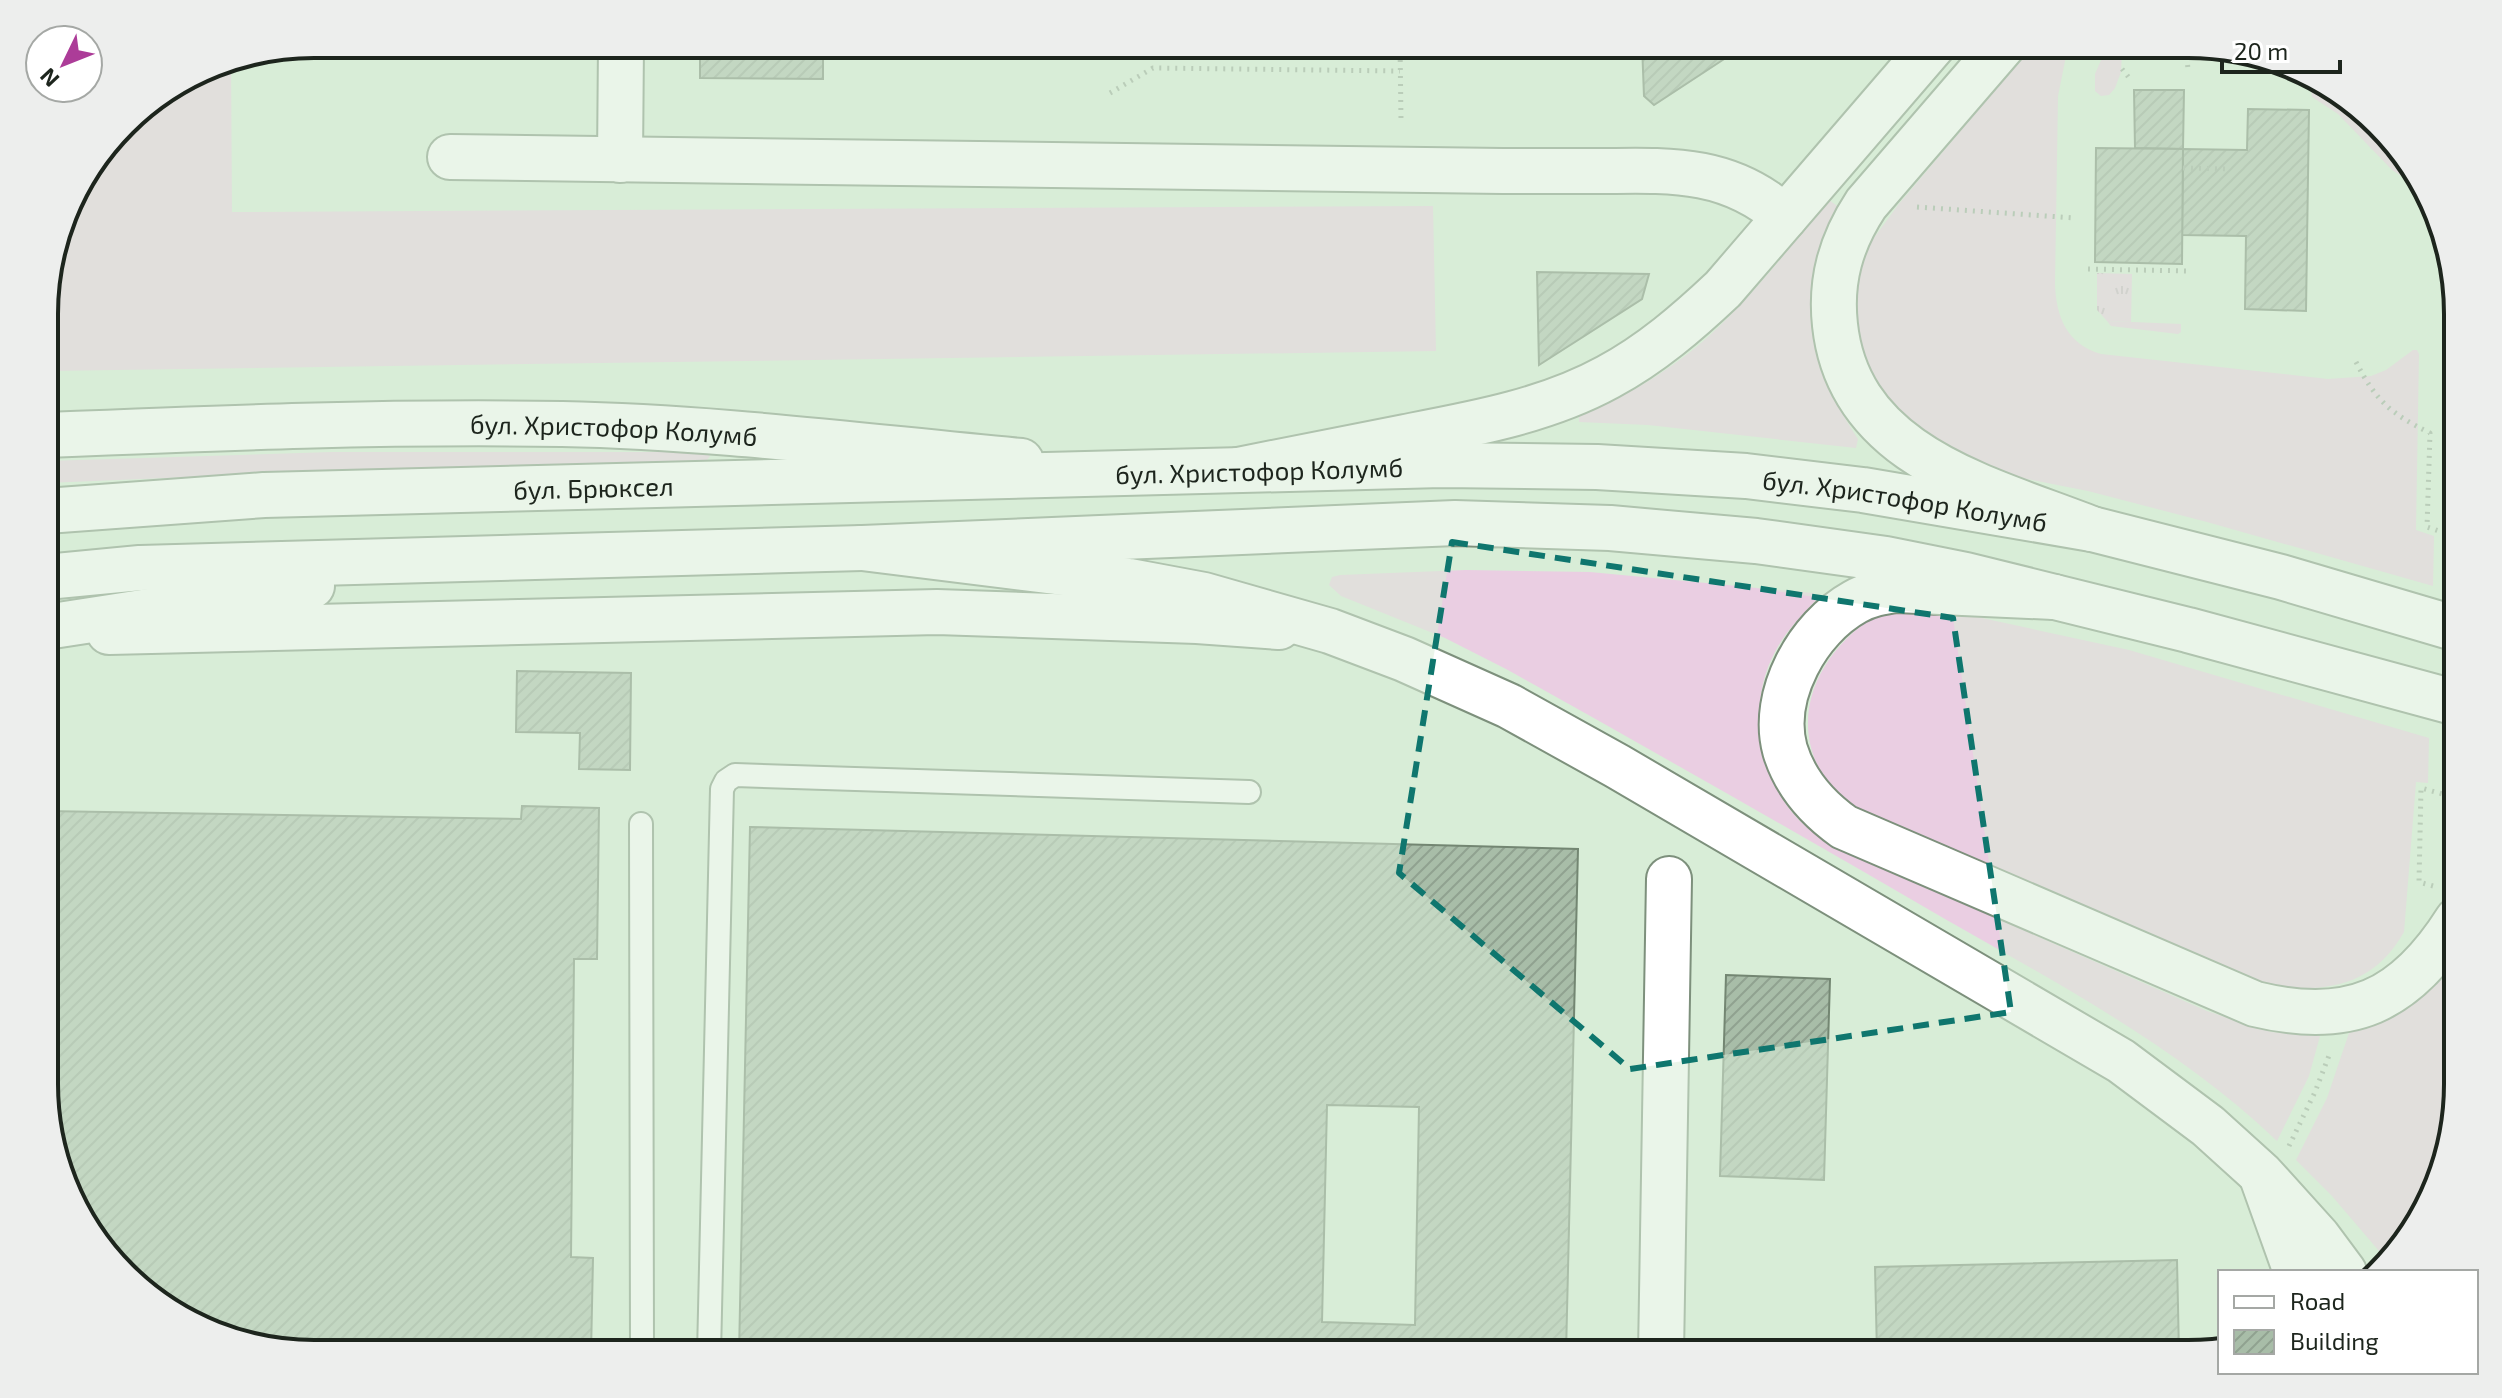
<svg xmlns="http://www.w3.org/2000/svg" width="2502" height="1398" font-family="'Exo 2',sans-serif">
<defs>
<pattern id="park-tufts" width="24" height="20" patternUnits="userSpaceOnUse" patternTransform="scale(2)"><rect width="24" height="20" fill="#eacee2"/><path d="M3 7l-1-3M5 7V3M7 7l1-3M15 17l-1-3M17 17v-4M19 17l1-3" fill="none" stroke="#c8b1c1"/></pattern>
<pattern id="building-hatch" width="6" height="6" patternUnits="userSpaceOnUse" patternTransform="scale(2)"><rect width="6" height="6" fill="#a8bda8"/><path d="M-1 1l2-2M0 6l6-6M5 7l2-2" fill="none" stroke="#90a290"/></pattern>
</defs>
<rect width="100%" height="100%" fill="#d8edd7"/>
<g fill="#eacee2">
<path d="M2034 44H2072L2065 61 2058 96 2055 284C2056 317 2067 344 2101 354L2328 379 2371 376 2386 370 2413 350H2417L2419 354 2416 530 2434 536 2433 586 2207 522 2088 491 2022 478 1975 464 1942 449 1886 401 1869 372 1859 338 1856 298 1862 265 1871 242 1898 205Z"/>
<polygon points="2108,44 2188,44 2219,52 2122,52 2121,72 2115,88 2109,95 2101,96 2095,91 2095,74"/>
<polygon points="231,60 232,212 1433,206 1436,351 46,371 46,280 72,194 136,111 211,64"/>
<polygon points="2309,76 2322,80 2407,160 2406,179 2392,170 2338,114 2312,97"/>
<path d="M1829 200 1840 208C1832 231 1819 255 1814 279 1804 337 1827 392 1858 439L1856 448 1648 425 1579 422V416C1626 397 1673 369 1710 335 1754 295 1791 245 1829 200Z"/>
<polygon points="2107,321 2181,324 2181,332 2178,334 2111,326"/>
<polygon points="332,452 665,452 707,453 710,456 707,460 665,462 334,471 46,483 46,461"/>
<path d="M1466 570 1590 572 1813 593 1817 599C1802 615 1785 632 1775 652 1747 703 1758 776 1797 818 1813 835 1833 845 1853 855L2207 1011 2271 1032 2320 1036 2309 1076 2277 1141C2180 1048 2060 985 1945 919 1799 834 1653 751 1506 669L1445 638 1341 596 1329 585 1332 577 1340 575Z"/>
<path d="M1887 608 1945 610 2129 650 2429 738 2428 783 2416 782 2404 932C2371 990 2321 993 2260 985L1843 801C1776 733 1813 650 1887 608Z"/>
<polygon points="2457,966 2457,1101 2422,1218 2385,1258 2332,1196 2296,1160 2327,1098 2349,1033 2393,1015 2415,1002"/>
</g>
<polygon fill="url(#park-tufts)" points="2097,273 2132,274 2131,322 2107,321 2097,310"/>
<g fill="url(#building-hatch)" stroke="#738672" stroke-width="2" fill-rule="evenodd">
<rect x="508" y="44" width="86" height="13"/>
<polygon points="700,44 823,44 823,79 700,78"/>
<polygon points="1642,44 1747,44 1654,105 1644,96"/>
<polygon points="2134,90 2184,90 2183,149 2135,148"/>
<polygon points="2248,109 2309,110 2306,311 2245,309 2246,236 2182,235 2183,149 2247,150"/>
<polygon points="2096,148 2183,149 2182,264 2095,262"/>
<polygon points="1537,272 1649,274 1642,299 1539,365"/>
<polygon points="517,671 631,673 630,770 579,769 580,733 516,732"/>
<polygon points="522,806 599,808 597,959 574,959 571,1257 593,1258 591,1354 314,1354 180,1318 89,1233 46,1118 46,811 521,819"/>
<path d="M750 827 1578 849 1566 1354H739ZM1327 1105 1419 1107 1415 1325 1322 1322Z"/>
<polygon points="1726,975 1830,979 1824,1180 1720,1176"/>
<polygon points="2177,1260 2179,1353 1877,1354 1875,1267"/>
</g>
<g fill="none" stroke-linecap="round" stroke-linejoin="round">
<defs>
<g id="lane">
<polyline points="641,824 642,1354"/>
<polyline points="709,1354 722,789 726,781 735,775 1249,792"/>
</g>
<g id="street">
<path d="M450 157 1503 171C1538 171 1572 171 1607 171 1675 170 1731 169 1785 217"/>
<polyline points="620,160 621,44"/>
<polyline points="2262,1177 2296,1272"/>
<polyline points="1661,1354 1669,879"/>
</g>
<g id="secondary">
<path id="s1" d="M46 435C218 428 390 421 562 424 715 427 868 447 1021 461"/>
<polyline points="109,632 937,612 1197,621 1279,627"/>
</g>
<g id="primary">
<path id="s2" d="M46 511 264 495 1442 465 1597 467 1746 476 1863 490 2092 529 2281 577 2457 629"/>
<polyline points="46,577 140,568 862,548 1455,523 1610,528 1756,541 1886,559 1966,575 2188,630 2457,703"/>
<polyline points="46,627 312,586"/>
</g>
<g id="highway">
<path d="M2004 44 1866 204C1841 242 1830 280 1835 325 1849 457 1988 488 2092 529"/>
<path d="M1238 470C1293 459 1349 448 1405 437 1473 424 1546 411 1608 377 1651 354 1688 322 1723 289L1934 44"/>
<polyline points="862,548 1129,581 1204,595 1330,631 1404,659 1509,706 1617,766 2121,1061 2208,1126 2261,1174 2318,1237 2344,1272"/>
<path d="M2054 597 1897 590C1882 592 1869 594 1855 602 1808 628 1770 695 1785 750 1795 783 1816 807 1844 827L2255 1004C2350 1027 2405 1002 2457 920"/>
</g>
</defs>
<use href="#lane" stroke="#7d907c" stroke-width="26"/>
<use href="#street" stroke="#7d907c" stroke-width="48"/>
<use href="#secondary" stroke="#7d907c" stroke-width="48"/>
<use href="#primary" stroke="#7d907c" stroke-width="48"/>
<use href="#highway" stroke="#7d907c" stroke-width="48"/>
<g stroke="#96a796" stroke-width="5" stroke-dasharray="2 6" stroke-linecap="butt">
<polyline points="1400,44 1401,120"/>
<polyline points="2187,57 2188,70"/>
<polyline points="2122,69 2130,79"/>
<polyline points="1110,93 1153,68 1400,71"/>
<polyline points="2183,168 2231,169"/>
<polyline points="1917,207 2075,218"/>
<polyline points="2088,269 2190,271"/>
<path d="M2356 362C2376 401 2391 414 2430 433L2427 527 2457 537"/>
<polyline points="2433,886 2419,882 2421,788 2457,798"/>
<polyline points="2289,1146 2315,1092 2330,1053"/>
</g>
<use href="#lane" stroke="#fff" stroke-width="22"/>
<use href="#street" stroke="#fff" stroke-width="44"/>
<use href="#secondary" stroke="#fff" stroke-width="44"/>
<use href="#primary" stroke="#fff" stroke-width="44"/>
<use href="#highway" stroke="#fff" stroke-width="44"/>
</g>
<path d="M0 0H2502V1398H0ZM1452 542 1953 618 2011 1012 1630 1069 1399 873Z" fill="#d8edd7" fill-opacity=".55" fill-rule="evenodd"/>
<path fill="none" stroke="#0f766e" stroke-width="6" stroke-dasharray="16 10" stroke-linejoin="round" d="M1452 542 1953 618 2011 1012 1630 1069 1399 873Z"/>
<g text-anchor="middle" dominant-baseline="central" stroke-width="7" stroke-linejoin="round" paint-order="stroke">
<g font-size="26" fill="#1d251d" stroke="#fff">
<text stroke="none"><textPath href="#s1" startOffset="568">бул. Христофор Колумб</textPath></text>
<text stroke="none"><textPath href="#s2" startOffset="1214">бул. Христофор Колумб</textPath></text>
<text stroke="none"><textPath href="#s2" startOffset="548">бул. Брюксел</textPath></text>
<text stroke="none"><textPath href="#s2" startOffset="1862">бул. Христофор Колумб</textPath></text>
</g>
</g>
<path d="M0 0H2502V1398H0ZM314 58H2188A256 256 0 0 1 2444 314V1084A256 256 0 0 1 2188 1340H314A256 256 0 0 1 58 1084V314A256 256 0 0 1 314 58Z" fill="#edeeed" fill-rule="evenodd"/>
<path fill="none" stroke="#1d251d" stroke-width="4" d="M314 58H2188A256 256 0 0 1 2444 314V1084A256 256 0 0 1 2188 1340H314A256 256 0 0 1 58 1084V314A256 256 0 0 1 314 58Z"/>
<rect x="2218" y="1270" width="260" height="104" fill="#ffffff" stroke="#a5a8a5" stroke-width="2"/>
<rect x="2234" y="1296" width="40" height="12" fill="#ffffff" stroke="#a5a8a5" stroke-width="2"/>
<text x="2290" y="1310" font-size="24" fill="#1d251d">Road</text>
<rect x="2234" y="1330" width="40" height="24" fill="url(#building-hatch)" stroke="#a5a8a5" stroke-width="2"/>
<text x="2290" y="1350" font-size="24" fill="#1d251d">Building</text>
<g transform="translate(64 64) rotate(227)"><circle r="38" fill="#ffffff" stroke="#a5a8a5" stroke-width="2"/>
<path d="M0-6L14 30L0 20L-14 30Z" fill="#ac3c98"/>
<text y="-12" font-size="22" font-weight="bold" text-anchor="middle" fill="#1d251d">N</text>
</g>
<path d="M2222 60v12h118v-12" fill="none" stroke="#1d251d" stroke-width="4"/>
<text x="2234" y="60" font-size="24" fill="#1d251d" stroke="#ffffff" stroke-width="6" paint-order="stroke">20 m</text>
</svg>
